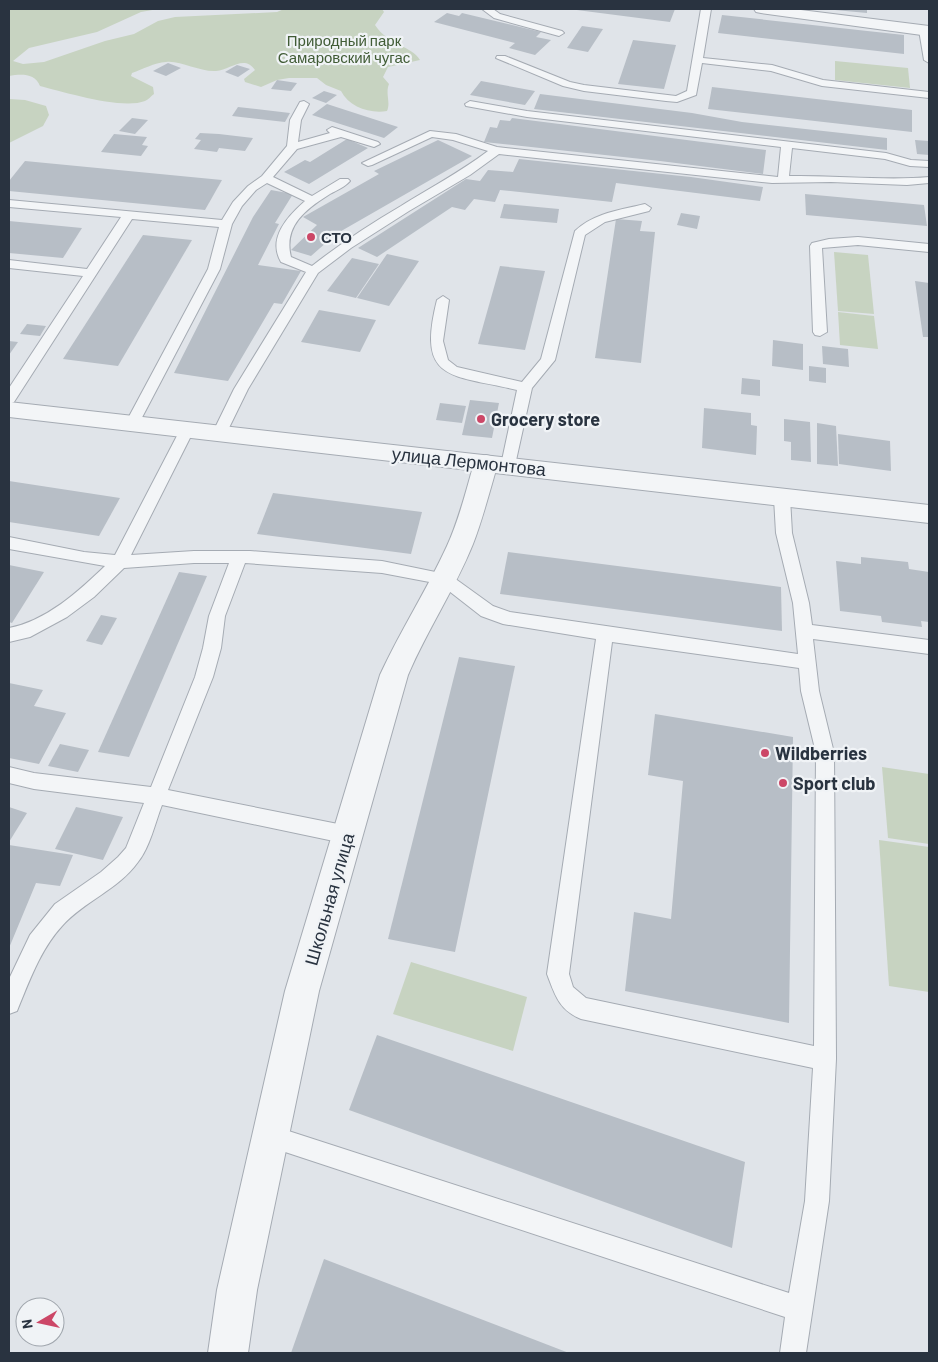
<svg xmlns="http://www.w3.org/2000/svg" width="938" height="1362" font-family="Barlow,sans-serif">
<rect width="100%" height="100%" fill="#e0e4e9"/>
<g fill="#c7d3c1">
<path d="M9 9H158L141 12 97 32 29 48 13 61 23 64 44 62 105 41 134 34 158 21 175 17 277 12 284 9H382L384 12 375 25C388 45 412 46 420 60L388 67 383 77 389 84C385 94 391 102 387 111 370 114 349 107 341 91L326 85 317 78H289L277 80 261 87 245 82 244 79 255 70C244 54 230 70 216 71 199 72 180 60 166 62 154 63 143 69 132 73L131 76 153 87 154 94C151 96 148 100 145 101 122 110 64 92 40 86 35 73 21 74 9 76Z"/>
<polygon points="835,61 908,68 910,88 835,80"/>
<polygon points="9,99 25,100 46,106 49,115 43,126 9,143"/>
<polygon points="834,252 868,255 874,314 838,311"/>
<polygon points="838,312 874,316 878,349 840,345"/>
<polygon points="882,767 929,774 929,844 888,838"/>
<polygon points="879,840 929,847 929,992 889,986"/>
<polygon points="411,962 527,997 513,1051 393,1014"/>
</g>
<g fill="#b7bec6">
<polygon points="569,9 675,9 670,22"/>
<polygon points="835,9 867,9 867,13 835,10"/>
<polygon points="447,13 459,16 462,13 541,32 536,37 551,40 535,55 509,48 515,43 434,22"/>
<polygon points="722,15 904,35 904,54 718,33"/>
<polygon points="582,26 603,29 588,52 567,48"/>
<polygon points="633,40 676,45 664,89 618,84"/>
<polygon points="168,63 181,68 166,76 153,71"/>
<polygon points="237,65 250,69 238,77 225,72"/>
<polygon points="277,80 297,83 291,91 271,89"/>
<polygon points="481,81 535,91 525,105 470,95"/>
<polygon points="712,87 912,110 912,132 708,109"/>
<polygon points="324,91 337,95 326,103 312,98"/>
<polygon points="540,94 692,113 742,122 887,138 887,150 534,109"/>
<polygon points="327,104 398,127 384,138 312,115"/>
<polygon points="238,107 290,113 285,122 232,116"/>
<polygon points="132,118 148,120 135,134 119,131"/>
<polygon points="512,118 766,150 763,174 660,161 484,142 490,127 497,128 500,120 510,121"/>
<polygon points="200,133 219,134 253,138 245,151 219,148 217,152 194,149 201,140 195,139"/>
<polygon points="114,134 147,137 142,145 148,146 141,156 101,152"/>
<polygon points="347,139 368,148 309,184 284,172 305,160 310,162"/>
<polygon points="438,140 472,156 336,234 311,256 291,250 317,225 303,217 379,174 374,171"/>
<polygon points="915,140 929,141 929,155 917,154"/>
<polygon points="519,159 691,177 763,187 760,201 616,183 612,202 500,190 495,202 474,199 465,210 452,207 377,257 358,248 466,179 480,181 488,170 513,172"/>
<polygon points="25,161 222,180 205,210 9,191 9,181"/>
<polygon points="271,190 293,194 275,223 279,224 258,265 301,271 282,304 274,303 228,381 174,373 253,217"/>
<polygon points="805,194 924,205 927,226 806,215"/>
<polygon points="504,204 559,209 557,223 500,218"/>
<polygon points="681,213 700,216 697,229 677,225"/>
<polygon points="616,219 642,221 640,231 655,232 641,363 595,358"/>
<polygon points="9,221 82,228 63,258 9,253"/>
<polygon points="143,235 192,240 118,366 63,359"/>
<polygon points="387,254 419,261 389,306 357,298"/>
<polygon points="352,258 379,264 356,298 327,291"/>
<polygon points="500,266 545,271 525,350 478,344"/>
<polygon points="915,281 929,283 929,337 923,337"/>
<polygon points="319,310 376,320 360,352 301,342"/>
<polygon points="27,324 46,326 40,336 20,334"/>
<polygon points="773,340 803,344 803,370 772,366"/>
<polygon points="9,341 18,342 9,355"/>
<polygon points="822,346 848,349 849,367 823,364"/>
<polygon points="809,366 826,368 826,383 809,381"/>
<polygon points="742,378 760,380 760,396 741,394"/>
<polygon points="470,400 499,403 492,438 462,435"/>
<polygon points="440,403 466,406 462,423 436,420"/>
<polygon points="704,408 751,413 751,425 757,426 756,455 702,448"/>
<polygon points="784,419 810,422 811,462 791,460 791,442 784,441"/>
<polygon points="817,423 836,426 838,466 817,464"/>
<polygon points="838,434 890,441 891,471 839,464"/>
<polygon points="9,481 120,498 99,536 9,522"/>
<polygon points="273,493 422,512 411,554 257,534"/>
<polygon points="508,552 781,587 782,631 500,594"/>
<polygon points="861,557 908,562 909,569 929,572 929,622 921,621 922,627 882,622 881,616 840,611 836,561 861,564"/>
<polygon points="9,565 44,572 12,623 9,622"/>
<polygon points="179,572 207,576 129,757 98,752"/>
<polygon points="101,615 117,618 102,645 86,641"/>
<polygon points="459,657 515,666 455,952 388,939"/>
<polygon points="9,683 43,690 34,706 66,713 39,764 9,758"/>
<polygon points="655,714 793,737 789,1023 625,991 634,912 671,919 683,781 648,775"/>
<polygon points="60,744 89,750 78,772 48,766"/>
<polygon points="9,807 27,813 9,842"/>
<polygon points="76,807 123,817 103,860 55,849"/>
<polygon points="9,845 73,855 60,886 36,883 9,948"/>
<polygon points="377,1035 745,1162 732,1248 349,1110"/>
<polygon points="324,1259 569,1353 291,1353"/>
</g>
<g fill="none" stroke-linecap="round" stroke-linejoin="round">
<defs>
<g id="service">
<polygon points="482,9 493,9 500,14 562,31 564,33 559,36 494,18"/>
<polygon points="701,9 711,9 703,58 772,65 823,80 929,92 929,98 822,86 771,71 702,63 696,95 677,102 666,101 584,91 563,86 496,58 497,56 505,56 570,82 584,85 676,96 687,91"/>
<polygon points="924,27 927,28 929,32 929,63 924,60 919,30"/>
<path d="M304 101 309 104 301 120 298 142 330 133 327 130 332 127 378 142 380 144 374 147 341 137 297 149 273 177 312 196 340 179H348L350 181C345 187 337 190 330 194 306 209 283 226 291 257L312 266C340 244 370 224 401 206 430 188 460 172 488 151L453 140 432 137 372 165 368 166 362 163 430 131 456 134 497 147 778 177 781 147 527 117 466 106 465 104 470 101 527 111 886 153 911 160 929 161V167L910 166 885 159 792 148 789 176C836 175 883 181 929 177V183L907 185 831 182 772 183 499 154 470 175 409 211 351 248 318 273 248 389 226 434 224 438H214L212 434 234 389 306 272 281 262C267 238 288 216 305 201L267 183 256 190 242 206 232 224 220 269 137 427H127L125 424 208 269 219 227 132 219 14 402 9 404V388L83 276 9 268V260L87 269 121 217 9 207V200L222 220 233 202 248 186 262 176 287 146 290 120 300 102Z"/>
<path d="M645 204 651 208 649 211 605 222 585 235 555 360 532 388 515 465 513 469 508 470 503 469 501 465 517 390C452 374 416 383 437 300L443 296 449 300 443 341 448 360 457 367 522 382 541 359 575 231C594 213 620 210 645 204Z"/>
<polygon points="858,237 929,244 929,252 858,245 822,248 827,332 820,336 815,335 813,332 810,246 812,243 829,239"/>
<path d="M187 425 192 426 194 430 131 555 194 551H250L382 561 450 575 493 606 510 612 798 654 793 603 776 533 774 498 777 494 782 492 787 494 790 498 792 533 809 603 812 625 929 640V654L813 639 819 691 834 753 836 1059 829 1201 806 1353H780L785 1317 270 1147 262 1144 259 1136 262 1128 270 1125 789 1293 805 1201 813 1068 581 1019C559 1010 555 995 547 974L596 639 503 624 481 616 440 584 382 573 245 563 225 616 221 648 213 677 168 790 348 826 355 829 358 835 355 841 348 844 162 805C155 823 150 847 138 862 118 890 84 901 62 926 40 950 29 982 17 1011L9 1014V979L30 935 55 904 101 872 118 857 126 848 144 803 34 789 9 783V767L34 773 151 787 195 677 203 648 209 616 229 563H194L124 568 94 597 67 617 30 637 9 642V628C46 621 78 592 105 566L9 549V537L84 552 115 555 180 430 182 426ZM612 642 799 668 801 691 816 753 814 1046 586 998 573 987 569 974Z"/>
</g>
<g id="minor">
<polygon points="754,9 793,9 929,26 929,36 761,13 756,12"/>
<path d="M486 455 494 457 498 463C490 490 483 518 473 544 455 589 427 630 408 675L319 991 257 1290 248 1353H208L217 1290 285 991 380 675C400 631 427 590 447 546 459 520 466 491 474 463L478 457Z"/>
</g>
<polygon id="tertiary" points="9,402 929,505 929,523 9,417"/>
</defs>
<use href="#service" stroke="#a5abb3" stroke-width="2"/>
<use href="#minor" stroke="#a5abb3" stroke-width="2"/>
<use href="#tertiary" stroke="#a5abb3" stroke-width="2"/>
<use href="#service" fill="#f3f5f7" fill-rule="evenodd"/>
<use href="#minor" fill="#f3f5f7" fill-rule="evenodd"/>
<use href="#tertiary" fill="#f3f5f7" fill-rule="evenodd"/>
</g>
<g fill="#cc4767" stroke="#f0f3f6" stroke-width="2">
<circle cx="311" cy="237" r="5"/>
<circle cx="481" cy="419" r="5"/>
<circle cx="765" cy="753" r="5"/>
<circle cx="783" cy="783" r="5"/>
</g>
<g text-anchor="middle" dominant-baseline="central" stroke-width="4.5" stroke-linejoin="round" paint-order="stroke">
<g font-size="15" fill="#415c36" stroke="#f0f3f6">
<text x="344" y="40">Природный парк<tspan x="344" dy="17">Самаровский чугас</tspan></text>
</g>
<g font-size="15" font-weight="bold" fill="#293340" stroke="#f0f3f6" text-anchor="start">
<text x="321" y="237">СТО</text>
</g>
<g font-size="18" font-weight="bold" fill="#293340" stroke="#f0f3f6" text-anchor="start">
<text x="491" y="419">Grocery store</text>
<text x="775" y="753">Wildberries</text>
<text x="793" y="783">Sport club</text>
</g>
<g font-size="18" fill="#293340" stroke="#f0f3f6">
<text transform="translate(469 461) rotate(6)">улица Лермонтова</text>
<text transform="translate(329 899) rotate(-74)">Школьная улица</text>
</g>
</g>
<rect width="938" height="1362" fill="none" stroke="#293340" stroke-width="20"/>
<g transform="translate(40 1322) rotate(261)"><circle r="24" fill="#f0f3f6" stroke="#a0a6ad"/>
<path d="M0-4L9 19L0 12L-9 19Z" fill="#cc4767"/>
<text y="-8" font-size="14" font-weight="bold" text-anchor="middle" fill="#293340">N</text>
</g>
</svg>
